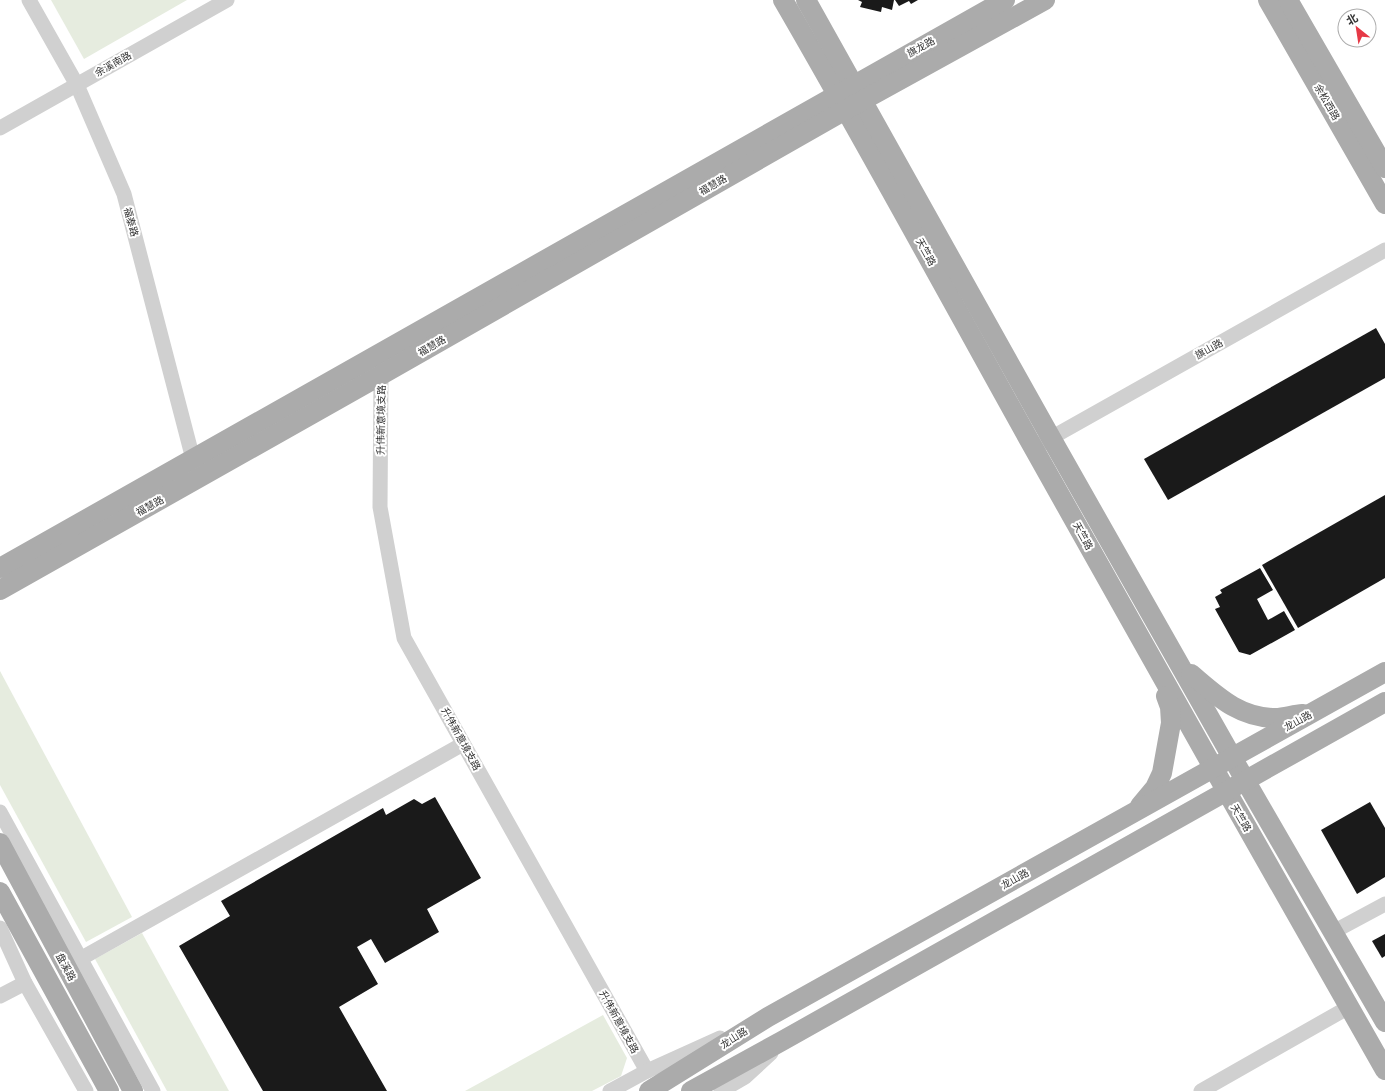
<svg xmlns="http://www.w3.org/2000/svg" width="1385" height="1091" font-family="'PT Sans','Noto Sans SC',sans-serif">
<rect width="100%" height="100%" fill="#fff"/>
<g fill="#e6ecdf">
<polygon points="51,0 187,0 84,59"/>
<polygon points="0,671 132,917 86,942 0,785"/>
<polygon points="142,933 229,1091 167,1091 95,959"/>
<polygon points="603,1015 627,1058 621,1076 592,1091 465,1091"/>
</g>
<g fill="#1a1a1a">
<polygon points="858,0 894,0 892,10 882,7 881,12 860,7 862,2"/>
<polygon points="895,0 918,0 911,4 909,1 899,6"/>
<polygon points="1376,328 1385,344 1385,378 1168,500 1144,459"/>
<polygon points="1385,495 1385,578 1298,628 1262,565"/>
<polygon points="1260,568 1273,590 1257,599 1268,620 1284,611 1295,630 1250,655 1239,652 1215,609 1220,607 1215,597 1222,593 1220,590"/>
<polygon points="435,797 481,878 427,909 439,932 385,963 371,939 357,947 378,984 339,1007 387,1091 263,1091 179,946 230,916 221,901 383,808 386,815 414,799 422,804"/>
<polygon points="1370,802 1385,828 1385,877 1357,894 1321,830"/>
<polygon points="1385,934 1385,956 1382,958 1372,941"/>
</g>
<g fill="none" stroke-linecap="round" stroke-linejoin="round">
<g stroke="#d0d0d0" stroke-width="15">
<polyline points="29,0 77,85 124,194 193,459"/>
<polyline points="0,128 227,0"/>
<polyline points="381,375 380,507 404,638 647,1071"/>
<polyline points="1042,443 1385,250"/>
<polyline points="0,812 153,1091"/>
<polyline points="0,928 25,983 86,1091"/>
<polyline points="1333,932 1385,904"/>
<polyline points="80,959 463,744"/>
<polyline points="0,996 25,983"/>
<polyline points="610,1091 647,1071 720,1038"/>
<polyline points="721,1091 745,1077 771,1053"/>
<polyline points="1201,1091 1349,1007"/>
</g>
<g stroke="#ababab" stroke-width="20">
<path d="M783 0C869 148 950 298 1033 447 1149 655 1267 863 1385 1070"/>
<polyline points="806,0 1051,438 1245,780 1385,1022"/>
<polyline points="1268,0 1385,204"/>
<polyline points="1288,0 1385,168"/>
<polyline points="0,568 1005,0"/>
<polyline points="0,590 381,375 847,109 1045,0"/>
<path d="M1191 674C1217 696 1239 718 1276 718 1285 717 1294 715 1303 714"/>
<polyline points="1140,806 1155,788 1162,773 1171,723 1170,707 1166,696"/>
<polyline points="0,843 133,1091"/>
<polyline points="0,892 109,1091"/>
<polyline points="649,1091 768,1017 1385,672"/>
<polyline points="691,1091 782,1041 1385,702"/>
</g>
</g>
<g text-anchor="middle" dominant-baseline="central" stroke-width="4" stroke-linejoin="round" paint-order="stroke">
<g font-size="10" fill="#333" stroke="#fff">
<text transform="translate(921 47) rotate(-29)">旗龙路</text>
<text transform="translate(113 64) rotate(-29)">余溪南路</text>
<text transform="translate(1327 102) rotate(60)">余松西路</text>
<text transform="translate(713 185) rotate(-30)">福慧路</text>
<text transform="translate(131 222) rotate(75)">福泰路</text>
<text transform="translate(926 252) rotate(61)">天竺路</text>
<text transform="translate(432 346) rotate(-30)">福慧路</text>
<text transform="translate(1209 349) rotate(-29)">旗山路</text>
<text transform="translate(381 420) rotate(-89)">升伟新意境支路</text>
<text transform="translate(150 506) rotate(-29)">福慧路</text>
<text transform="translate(1083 536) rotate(61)">天竺路</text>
<text transform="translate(1298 721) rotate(-29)">龙山路</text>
<text transform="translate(461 739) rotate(61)">升伟新意境支路</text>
<text transform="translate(1241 818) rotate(60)">天竺路</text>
<text transform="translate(1015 879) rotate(-29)">龙山路</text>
<text transform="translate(66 967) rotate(62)">盘溪路</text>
<text transform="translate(619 1022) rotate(61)">升伟新意境支路</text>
<text transform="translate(734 1038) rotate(-32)">龙山路</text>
</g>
</g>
<g transform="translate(1357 28) rotate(330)"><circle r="19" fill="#ffffff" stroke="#adadad"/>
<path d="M0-3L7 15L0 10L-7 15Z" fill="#e63946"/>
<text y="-6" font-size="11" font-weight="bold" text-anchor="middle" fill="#333333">北</text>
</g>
</svg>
